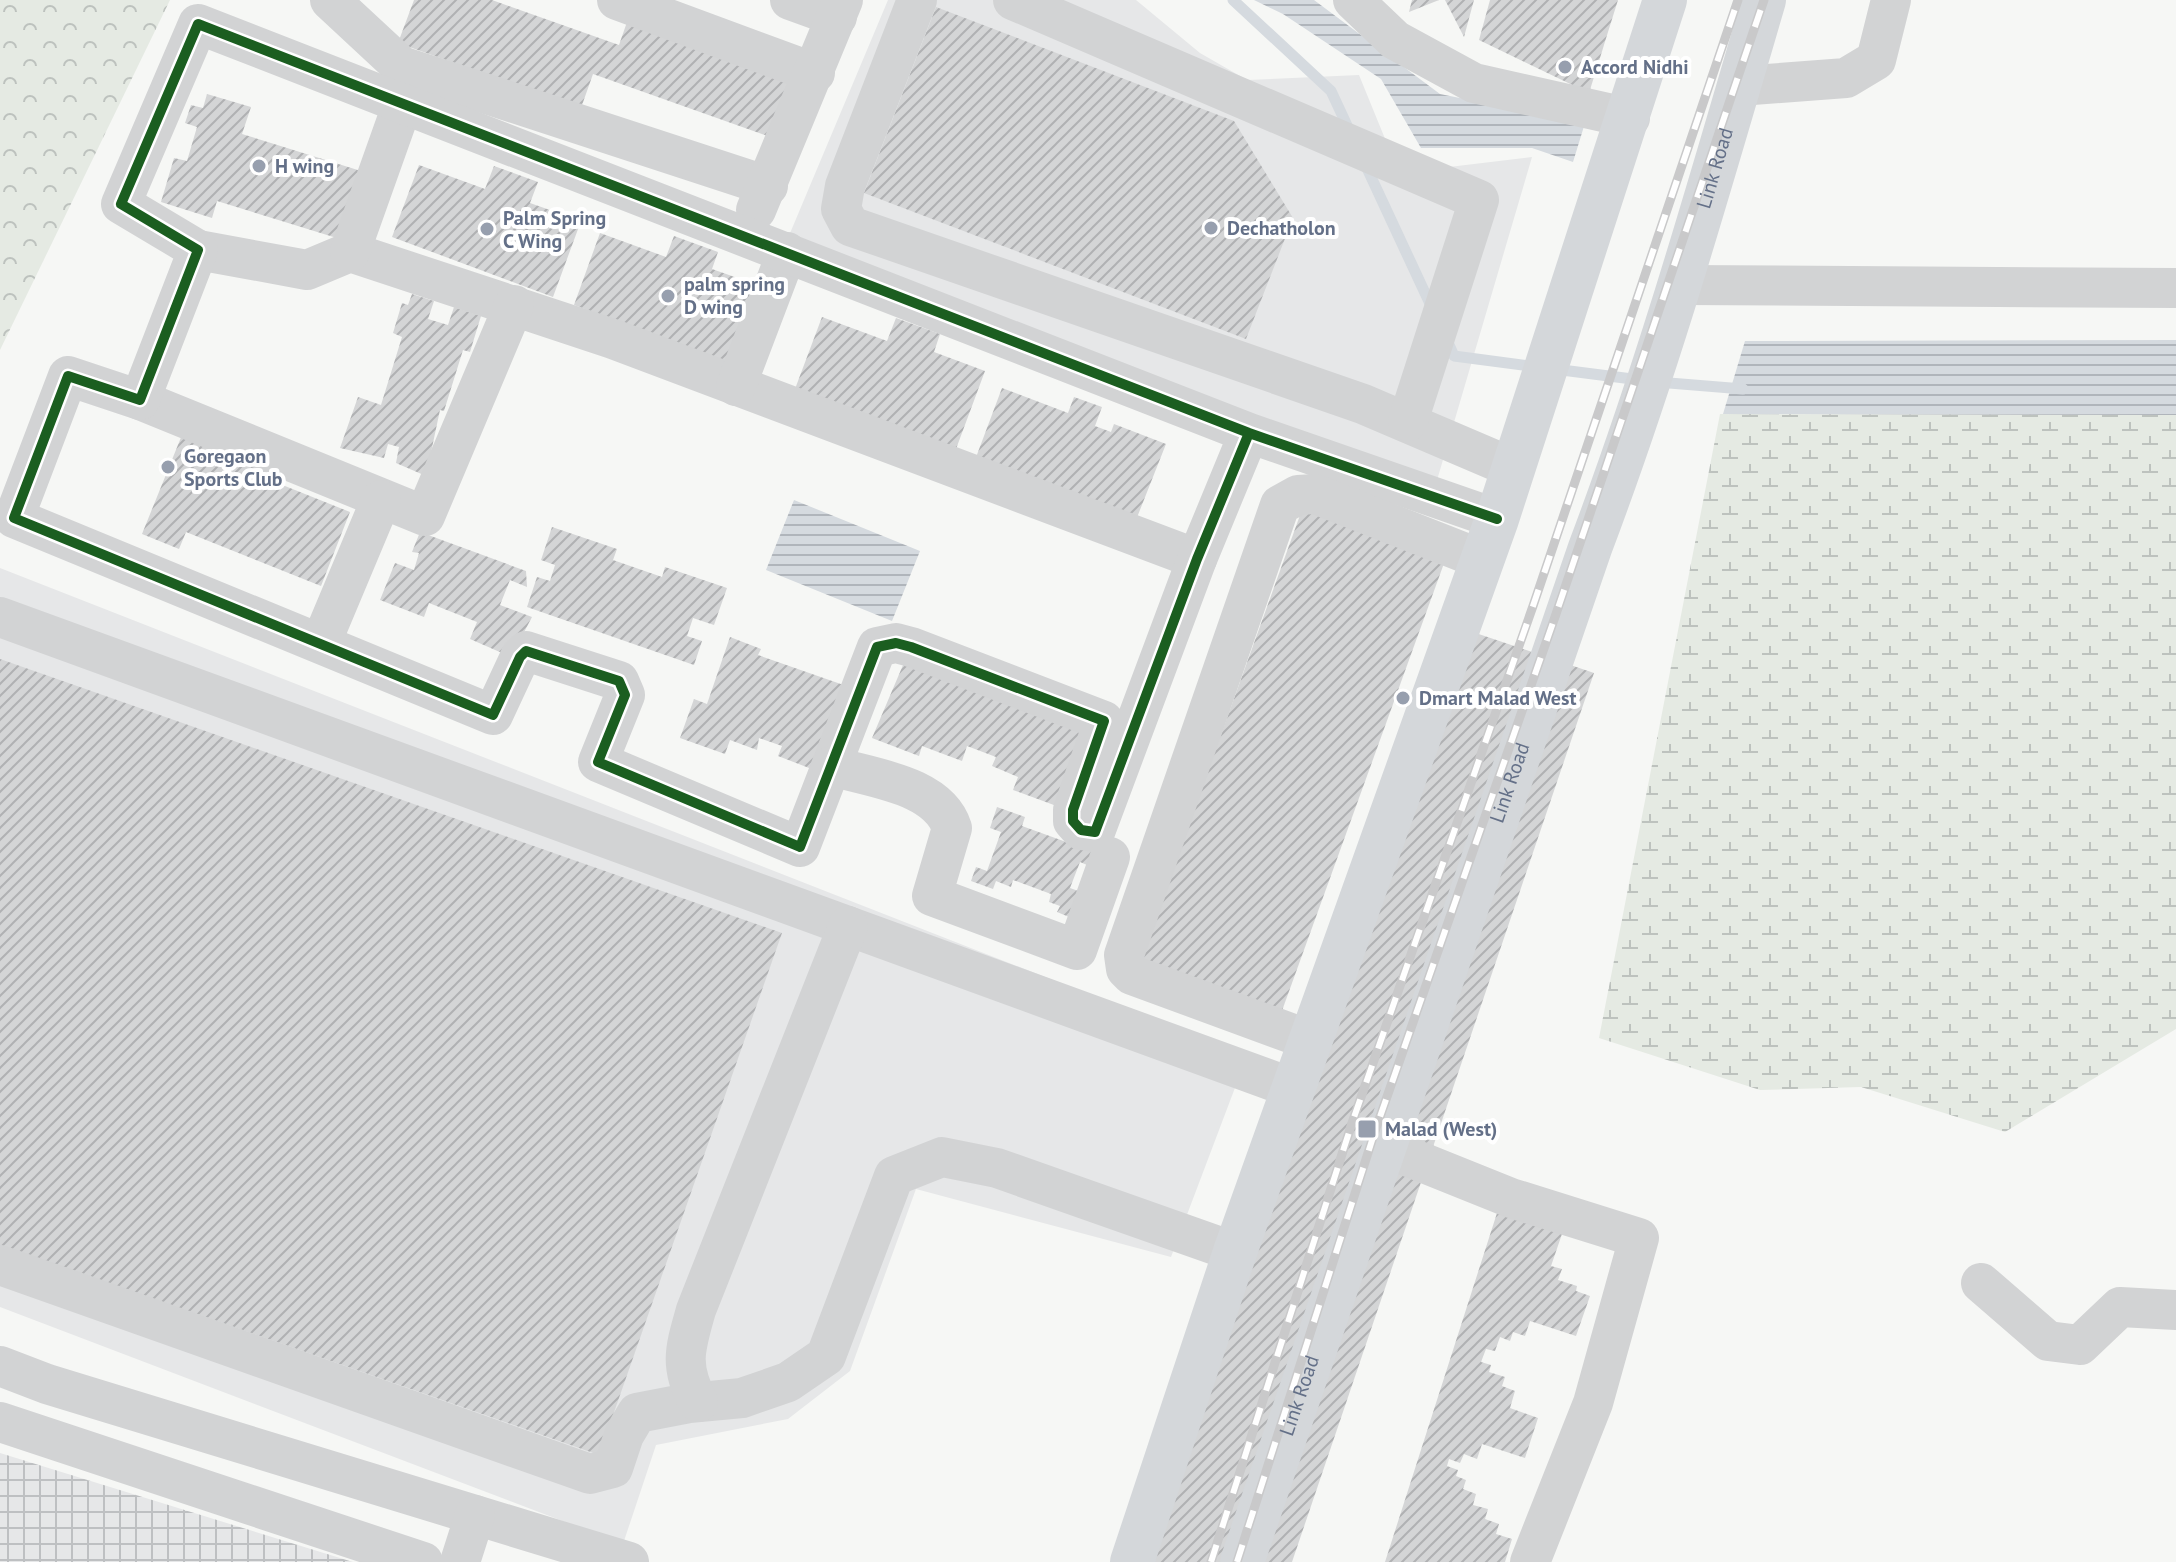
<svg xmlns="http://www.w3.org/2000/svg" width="2176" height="1562" font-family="'PT Sans',sans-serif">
<defs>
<pattern id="industrial-grid" width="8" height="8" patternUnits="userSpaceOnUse" patternTransform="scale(2)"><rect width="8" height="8" fill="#e6e7e8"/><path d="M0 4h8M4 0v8" fill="none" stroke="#bec0c2"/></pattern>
<pattern id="forest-crowns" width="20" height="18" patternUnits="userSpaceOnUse" patternTransform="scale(2)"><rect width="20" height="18" fill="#e5eae3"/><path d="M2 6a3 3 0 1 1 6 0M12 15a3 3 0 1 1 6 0" fill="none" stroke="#bdc2be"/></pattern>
<pattern id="wetland-marsh" width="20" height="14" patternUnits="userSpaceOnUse" patternTransform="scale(2)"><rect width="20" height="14" fill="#e5eae3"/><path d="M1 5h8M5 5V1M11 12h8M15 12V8" fill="none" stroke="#bdc2be"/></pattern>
<pattern id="water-rules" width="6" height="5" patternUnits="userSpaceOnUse" patternTransform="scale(2)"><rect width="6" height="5" fill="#d5dadf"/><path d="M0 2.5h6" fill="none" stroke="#b0b5bb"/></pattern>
<pattern id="building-hatch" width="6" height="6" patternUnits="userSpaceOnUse" patternTransform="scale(2)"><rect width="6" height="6" fill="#d4d5d6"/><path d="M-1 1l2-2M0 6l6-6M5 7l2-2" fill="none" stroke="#b0b1b3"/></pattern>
</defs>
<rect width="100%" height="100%" fill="#f6f7f5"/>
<g fill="#e6e7e8">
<polygon points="888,0 1136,0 1200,53 1247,80 1359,75 1399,173 1532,157 1435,487 788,238"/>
<polygon points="0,568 1247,1056 1171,1257 916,1189 850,1371 788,1419 656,1445 623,1544 0,1307"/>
</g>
<polygon fill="url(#industrial-grid)" points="0,1453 353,1562 0,1562"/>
<polygon fill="url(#forest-crowns)" points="0,0 170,0 0,350"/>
<polygon fill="url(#wetland-marsh)" points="1720,414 2176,415 2176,1029 2005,1132 1861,1087 1760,1090 1599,1038"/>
<g fill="url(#water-rules)">
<polygon points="1254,0 1314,0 1440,94 1585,123 1573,162 1532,148 1421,148 1381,79 1283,14"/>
<polygon points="2176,340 2176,415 1723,414 1745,341"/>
<polygon points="794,500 920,551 892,621 766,570"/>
</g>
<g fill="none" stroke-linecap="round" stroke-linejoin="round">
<g stroke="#d5dadf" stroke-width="11">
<polyline points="1233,0 1331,91 1351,134"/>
<polyline points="1365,164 1432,308"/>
<polyline points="1446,338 1454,356 1537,367"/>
<polyline points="1554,369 1640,380"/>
<polyline points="1657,382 1743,389"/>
</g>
</g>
<g fill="url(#building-hatch)">
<polygon points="414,0 492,0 619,45 627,22 799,84 779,140 593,74 581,108 398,43"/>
<polygon points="1412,0 1439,0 1409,12"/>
<polygon points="1445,0 1474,0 1464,37"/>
<polygon points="1490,0 1618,0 1589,93 1479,40"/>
<polygon points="936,7 1234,121 1293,218 1246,339 864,193"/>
<polygon points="207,94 251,107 242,134 361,171 340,239 217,201 212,218 161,202 174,158 187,161 197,127 185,123 191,105 203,108"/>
<polygon points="419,165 485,189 494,166 538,182 530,203 581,221 553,297 392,237"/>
<polygon points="600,233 666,257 674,236 718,252 712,269 763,287 734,364 574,305"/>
<polygon points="412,294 434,301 428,319 448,325 454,307 481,316 470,352 463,350 444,411 440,410 426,476 396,463 399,447 388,444 384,458 340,448 358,397 381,405 402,337 393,333 402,303 408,305"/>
<polygon points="822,317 887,341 896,318 940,334 934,352 985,371 956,449 795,389"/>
<polygon points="1002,388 1068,413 1074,397 1102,407 1095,426 1111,432 1114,424 1166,444 1136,520 975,460"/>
<polygon points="186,425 287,465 280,484 350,512 321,586 186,532 179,549 142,534"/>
<polygon points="1304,504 1447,555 1279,1019 1137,968"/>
<polygon points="552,527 617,549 613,560 662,577 665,567 727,588 714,625 693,618 687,636 702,641 694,665 527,607 537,577 550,581 555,565 541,560"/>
<polygon points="420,532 526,571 527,587 510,580 500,605 532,617 511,657 470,639 477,622 429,603 424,617 380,600 395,563 414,570 419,553 412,552"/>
<polygon points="1452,625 1594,673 1292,1562 1133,1562"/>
<polygon points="730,637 761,649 758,655 855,689 822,773 778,756 782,746 759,738 757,750 730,740 725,754 680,738 694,699 707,704"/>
<polygon points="906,658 1089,728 1062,808 1013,790 1018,777 992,766 996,757 967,746 962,761 922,746 919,756 872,738"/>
<polygon points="0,659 782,933 599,1455 0,1245"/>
<polygon points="997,807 1025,817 1022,826 1080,847 1103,844 1094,868 1080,862 1070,888 1084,893 1074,919 1057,912 1060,906 1049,902 1051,894 1013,880 1011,887 996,881 993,889 971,881 976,867 987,871 1001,832 990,828"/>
<polygon points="1497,1213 1562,1234 1551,1266 1562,1269 1558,1280 1577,1286 1576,1291 1590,1296 1576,1336 1530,1321 1525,1336 1513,1332 1510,1341 1500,1337 1495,1351 1486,1349 1481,1362 1491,1365 1489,1372 1505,1377 1502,1386 1515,1391 1510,1408 1538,1418 1525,1458 1482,1444 1477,1459 1464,1454 1460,1463 1449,1459 1447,1466 1458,1470 1456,1476 1466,1480 1463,1489 1476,1494 1473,1505 1488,1509 1485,1519 1499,1524 1496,1534 1512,1539 1505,1562 1385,1562"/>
</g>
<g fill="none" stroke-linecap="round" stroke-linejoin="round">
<g stroke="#d2d3d4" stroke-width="40">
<polyline points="330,0 401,66 768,186"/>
<polyline points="617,0 815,73"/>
<polyline points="790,0 837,17"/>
<polyline points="917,0 845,186 841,209 850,226 1363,404 1513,468"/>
<polyline points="1013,0 1479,200 1408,421"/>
<polyline points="1353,0 1395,40 1474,83 1630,118"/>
<polyline points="1739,86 1846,78 1876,60 1891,0"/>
<polyline points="756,210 843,0"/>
<polyline points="198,250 307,270 350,252 613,339 1197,559"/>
<polyline points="350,252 403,103"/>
<polyline points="1682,285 2176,288"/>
<polyline points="736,386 787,252"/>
<polyline points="140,400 425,516 514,305"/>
<polyline points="1249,433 1197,559 1095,832 1081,830 1073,821 1073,810 1104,721 911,647 896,643 877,647 800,847 598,762 625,695 619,681 526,651 520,657 493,715 14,518 68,376 140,400 198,250 121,204 198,24 1249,433 1497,519"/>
<polyline points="0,617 1295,1089"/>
<polyline points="321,643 381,500"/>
<path d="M832 766C870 778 938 784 952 828L932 896 1077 950 1110 857"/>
<polyline points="1312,1041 1132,975 1126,969 1124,955 1280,505 1298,495 1315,494 1483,560"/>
<polyline points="1384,1147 1511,1198 1639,1238 1593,1403 1530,1562"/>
<polyline points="0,1265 590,1474 613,1468 624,1435 637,1413 689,1403 742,1398 788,1382 826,1356 894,1176 942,1157 997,1168 1235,1252"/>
<polyline points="1981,1283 2048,1341 2080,1345 2120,1307 2176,1310"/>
<polyline points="0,1366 47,1384 629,1562"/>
<path d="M698 1402C679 1365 685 1349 696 1310L848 926"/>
<polyline points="0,1422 423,1562"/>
<polyline points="460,1562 475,1515"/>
</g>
<g stroke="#d4d7da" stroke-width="44">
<polyline points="1132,1562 1235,1252 1497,519 1665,0"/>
<path id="s1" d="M1242 1562 1590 548C1658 368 1710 184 1764 0"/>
</g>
<defs>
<g id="rail">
<polyline points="1211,1562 1352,1123 1533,606 1738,0"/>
<polyline points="1237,1562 1375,1131 1556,614 1764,0"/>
</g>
</defs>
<use href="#rail" stroke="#c9c9ca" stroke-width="9"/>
<use href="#rail" stroke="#fff" stroke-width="6" stroke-dasharray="18" stroke-linecap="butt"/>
<defs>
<polyline id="cycleway" points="1249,433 1197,559 1095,832 1081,830 1073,821 1073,810 1104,721 911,647 896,643 877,647 800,847 598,762 625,695 619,681 526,651 520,657 493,715 14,518 68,376 140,400 198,250 121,204 198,24 1249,433 1497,519"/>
</defs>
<use href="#cycleway" stroke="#fff" stroke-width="15"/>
<use href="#cycleway" stroke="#1b5e20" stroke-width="10"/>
</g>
<g fill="#979fae" stroke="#fff" stroke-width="3">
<circle cx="1565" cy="67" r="8"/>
<circle cx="259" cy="166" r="8"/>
<circle cx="1211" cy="228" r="8"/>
<circle cx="487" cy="229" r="8"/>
<circle cx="668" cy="296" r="8"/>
<circle cx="168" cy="467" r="8"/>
<circle cx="1403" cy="698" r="8"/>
<rect x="1357" y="1119" width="20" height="20" rx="4"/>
</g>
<g text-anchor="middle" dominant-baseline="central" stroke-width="8" stroke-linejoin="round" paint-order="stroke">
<g font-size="20" font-weight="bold" fill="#647088" stroke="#fff" text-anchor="start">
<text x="1581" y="67">Accord Nidhi</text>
<text x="275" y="166">H wing</text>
<text x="503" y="218">Palm Spring<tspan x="503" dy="23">C Wing</tspan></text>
<text x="1227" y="228">Dechatholon</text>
<text x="684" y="284">palm spring<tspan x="684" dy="23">D wing</tspan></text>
<text x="184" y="456">Goregaon<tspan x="184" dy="23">Sports Club</tspan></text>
<text x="1419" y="698">Dmart Malad West</text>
<text x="1385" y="1129">Malad (West)</text>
</g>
<g font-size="20" fill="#647088" stroke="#fff">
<text stroke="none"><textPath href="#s1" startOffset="1472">Link Road</textPath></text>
<text stroke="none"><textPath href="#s1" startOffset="824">Link Road</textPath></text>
<text stroke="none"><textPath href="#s1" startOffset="176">Link Road</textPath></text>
</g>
</g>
</svg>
